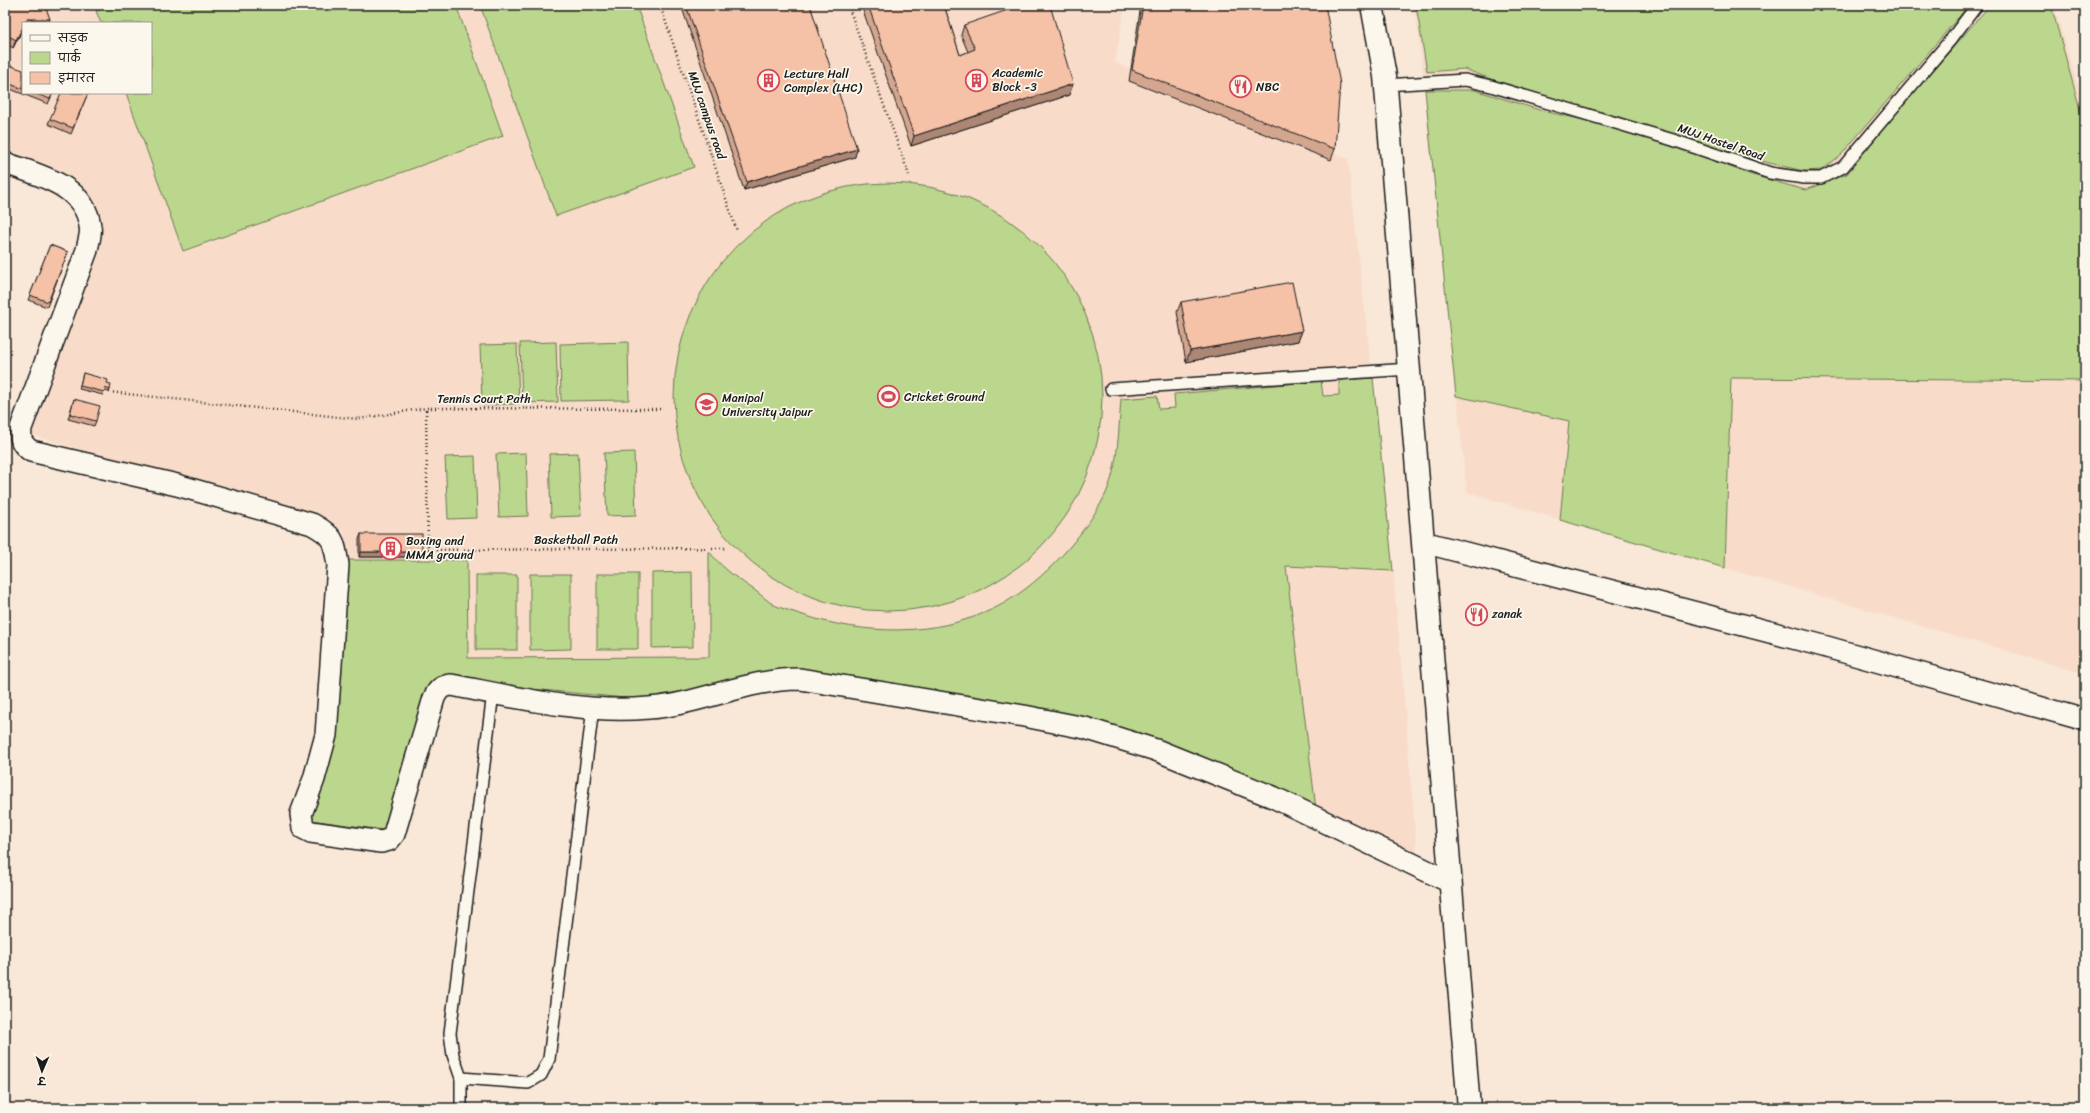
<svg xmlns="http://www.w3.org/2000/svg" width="2090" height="1113" font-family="Sriracha,'Playpen Sans Deva',sans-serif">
<rect width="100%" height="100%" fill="#f9e7d7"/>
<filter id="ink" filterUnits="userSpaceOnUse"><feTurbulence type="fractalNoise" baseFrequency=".025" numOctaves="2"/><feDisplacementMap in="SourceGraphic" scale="8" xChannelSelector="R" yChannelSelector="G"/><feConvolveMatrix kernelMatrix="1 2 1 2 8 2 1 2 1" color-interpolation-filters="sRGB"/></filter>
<g filter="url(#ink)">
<g fill="#f8dcc9" fill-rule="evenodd">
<path d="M5 5H1125L1115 63 1348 159 1392 557 1417 854 1200 761 1073 715 788 670 646 700 438 680 332 745 344 641V530L26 433 98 242 101 223 86 188 5 155ZM23 23H151V93H23Z"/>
<polygon points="1413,5 2054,5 2085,111 2085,674 1467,492 1419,37"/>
</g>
<g fill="#bbd68d" stroke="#6c7954">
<polygon points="112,5 456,5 503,136 183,251 126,93 151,93 151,23 101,23 96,11"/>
<polygon points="480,5 636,5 694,167 556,216"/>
<polygon points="1416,5 1969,5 1841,155 1822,170 1804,171 1752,159 1616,116 1534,95 1464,69 1427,72"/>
<polygon points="1990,5 2051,5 2085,127 2085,381 1731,378 1725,568 1560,520 1569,421 1456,396 1425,90 1475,90 1543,111 1616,127 1688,151 1749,174 1805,190 1847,174 1891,119"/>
<circle cx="888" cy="397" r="214"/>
<polygon points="556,342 558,402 522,403 520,343"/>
<polygon points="628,342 629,400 561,401 560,344"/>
<polygon points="517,344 519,404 482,405 480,345"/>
<path d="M1373 378 1393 571 1286 566 1316 809 1200 761 1073 715 788 670 646 700 438 680 390 831 311 820 332 745 344 641V560H467L468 658 709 657V551C720 566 735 577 750 587 758 592 766 600 774 605 783 609 794 612 803 615 864 635 936 637 995 608 1037 587 1078 543 1101 503 1119 472 1118 434 1121 399L1157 396 1159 409 1175 408 1174 394 1321 381 1323 396 1339 395V380Z"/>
<polygon points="634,452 636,515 607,516 604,453"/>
<polygon points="526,453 528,516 499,517 496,454"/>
<polygon points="578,453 581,516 551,517 549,454"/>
<polygon points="475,456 477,518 448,519 445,457"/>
<polygon points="692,572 693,647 652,648 652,573"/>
<polygon points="530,574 571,574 571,649 530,650"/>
<rect x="597" y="574" width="41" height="75"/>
<rect x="476" y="575" width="41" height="75"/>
</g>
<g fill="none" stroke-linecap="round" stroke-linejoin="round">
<defs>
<g id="lane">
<polyline points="1385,85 1465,80 1491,86 1673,140 1770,173 1804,178 1821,178 1843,167 1952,38 1977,5"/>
<polyline points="1111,389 1409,369"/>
<polyline points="461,1078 528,1083 541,1075 549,1059 593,708"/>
<polyline points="461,1108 461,1078 453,1055 450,1033 493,693"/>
</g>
<g id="street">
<path d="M5 163C38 175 85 185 90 226 92 233 88 243 87 250L21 428C20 439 21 444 31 451L177 485 312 524C334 536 334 540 338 565L326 735 314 779 301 814 303 828 311 832 381 842 389 840 394 834 434 698C438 689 442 686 451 685 515 697 583 714 649 708 701 704 748 679 800 679L1024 716 1085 728 1156 750 1273 797 1450 882"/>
<polyline points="1423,542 1816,644 2085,720"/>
</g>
<polyline id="secondary" points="1372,5 1385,76 1469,1108"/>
</defs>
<use href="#lane" stroke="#1c1c1c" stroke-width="14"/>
<use href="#street" stroke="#1c1c1c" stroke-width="24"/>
<use href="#secondary" stroke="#1c1c1c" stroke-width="25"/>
<g stroke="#1c1c1c" stroke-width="2.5" stroke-dasharray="1 3" stroke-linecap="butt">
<polyline points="660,5 737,231"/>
<polyline points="848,5 909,175"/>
<polyline points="2085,5 2085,6"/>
<polyline points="109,392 358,419 426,408"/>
<polyline points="660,409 426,408 428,550 725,548"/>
</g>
<use href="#lane" stroke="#fbf7ec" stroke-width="11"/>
<use href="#street" stroke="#fbf7ec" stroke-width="21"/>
<use href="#secondary" stroke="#fbf7ec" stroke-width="22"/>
</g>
<g fill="#d3a690" stroke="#1c1c1c">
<polygon points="5,5 23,23 13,48 5,43"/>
<polygon points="681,5 810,5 855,157 744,190"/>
<polygon points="861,5 944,5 960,55 968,52 961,35 964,25 1073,84 1069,95 911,146"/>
<polygon points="1141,5 1325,5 1335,149 1331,160 1129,81"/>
<polygon points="23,70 23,93 53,93 48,104 5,87 5,74"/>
<polygon points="88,93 71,134 48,124 50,119"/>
<polygon points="50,245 68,252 47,307 28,300"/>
<polygon points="1181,302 1302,331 1298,341 1186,362 1177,312"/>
<polygon points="83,373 107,383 110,390 109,392 104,391 103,395 79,389"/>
<polygon points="74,399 96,421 94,426 68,419"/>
<polygon points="361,534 422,552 421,557 359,557 359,539"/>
</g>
<g fill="#ac8775" stroke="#1c1c1c">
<polygon points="27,19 50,19 49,23 25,23"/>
<polygon points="23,27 23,29 13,48 16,40"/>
<polygon points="1073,84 1069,95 911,146 914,136"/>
<polygon points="857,149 855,157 744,190 747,182"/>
<polygon points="1302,331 1298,341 1186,362 1190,351"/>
<polygon points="361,552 422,552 421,557 359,557"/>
</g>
<g fill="#f5c1a7" stroke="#1c1c1c">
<polygon points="5,5 45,5 50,19 27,19 25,23 23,23 23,27 16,40 5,34"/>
<polygon points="686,5 810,5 857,149 747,182"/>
<polygon points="868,5 944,5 960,55 975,49 964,25 1022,5 1050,5 1073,84 914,136"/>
<polygon points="1143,5 1325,5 1340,84 1335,149 1132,70"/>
<polygon points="9,65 23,70 23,89 5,82 5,74"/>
<polygon points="34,93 53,93 50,99"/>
<polygon points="61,93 88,93 73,128 50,119"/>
<polygon points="50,245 68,252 48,302 30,295"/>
<polygon points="1292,282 1302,331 1190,351 1181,302"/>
<polygon points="83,373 108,380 107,383 111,384 110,390 105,388 104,392 80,386"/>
<polygon points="74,399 100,406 96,421 70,414"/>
<rect x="361" y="534" width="61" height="18"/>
</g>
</g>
<defs>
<symbol id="building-ring" viewBox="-11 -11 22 22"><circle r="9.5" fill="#fbf7ec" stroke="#d1495b" stroke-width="1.5"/><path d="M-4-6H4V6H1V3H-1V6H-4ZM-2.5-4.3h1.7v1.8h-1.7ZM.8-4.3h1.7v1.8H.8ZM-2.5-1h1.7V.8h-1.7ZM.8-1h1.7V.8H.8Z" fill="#d1495b"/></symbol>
<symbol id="restaurant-ring" viewBox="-11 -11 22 22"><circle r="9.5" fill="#fbf7ec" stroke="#d1495b" stroke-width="1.5"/><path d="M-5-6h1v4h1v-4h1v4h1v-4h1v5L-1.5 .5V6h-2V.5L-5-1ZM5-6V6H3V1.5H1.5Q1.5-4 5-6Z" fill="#d1495b"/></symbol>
<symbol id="stadium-ring" viewBox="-11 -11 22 22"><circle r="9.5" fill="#fbf7ec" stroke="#d1495b" stroke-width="1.5"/><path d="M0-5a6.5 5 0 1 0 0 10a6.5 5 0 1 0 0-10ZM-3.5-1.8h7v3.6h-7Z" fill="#d1495b"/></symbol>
<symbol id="university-ring" viewBox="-11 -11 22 22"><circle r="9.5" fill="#fbf7ec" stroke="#d1495b" stroke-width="1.5"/><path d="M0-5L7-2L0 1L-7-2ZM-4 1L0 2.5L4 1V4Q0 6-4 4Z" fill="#d1495b"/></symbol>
</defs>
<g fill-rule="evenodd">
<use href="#building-ring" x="964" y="68" width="25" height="25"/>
<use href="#building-ring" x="756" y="68" width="25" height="25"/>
<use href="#restaurant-ring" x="1228" y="74" width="25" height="25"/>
<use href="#stadium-ring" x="876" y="384" width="25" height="25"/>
<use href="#university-ring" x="694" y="392" width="25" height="25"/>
<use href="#building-ring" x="378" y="536" width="25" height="25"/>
<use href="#restaurant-ring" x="1464" y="602" width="25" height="25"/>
</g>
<g text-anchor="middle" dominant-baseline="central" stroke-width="3.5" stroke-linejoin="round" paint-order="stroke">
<g font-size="12" fill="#1c1c1c" stroke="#fbf7ec" text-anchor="start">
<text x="992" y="73">Academic<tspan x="992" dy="14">Block -3</tspan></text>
<text x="784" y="74">Lecture Hall<tspan x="784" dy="14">Complex (LHC)</tspan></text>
<text x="1256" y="87">NBC</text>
<text x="904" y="397">Cricket Ground</text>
<text x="722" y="398">Manipal<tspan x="722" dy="14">University Jaipur</tspan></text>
<text x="406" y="541">Boxing and<tspan x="406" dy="14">MMA ground</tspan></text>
<text x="1492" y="614">zanak</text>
</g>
<g font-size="12" fill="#1c1c1c" stroke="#fbf7ec">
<text transform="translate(707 115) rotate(71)">MUJ campus road</text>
<text transform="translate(1721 142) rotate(19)">MUJ Hostel Road</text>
<text x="484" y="399">Tennis Court Path</text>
<text x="576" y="540">Basketball Path</text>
</g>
</g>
<rect width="2090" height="1113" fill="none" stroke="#fbf7ec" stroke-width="20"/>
<rect x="10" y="10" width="2070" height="1093" fill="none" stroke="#1c1c1c" stroke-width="1.5" filter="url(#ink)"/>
<rect x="22" y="22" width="130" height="72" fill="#fbf7ec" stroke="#a29f99"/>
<rect x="30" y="35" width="20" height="6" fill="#fbf7ec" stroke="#a29f99"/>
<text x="58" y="42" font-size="12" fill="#1c1c1c">सड़क</text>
<rect x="30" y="52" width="20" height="12" fill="#bbd68d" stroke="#a29f99"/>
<text x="58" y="62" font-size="12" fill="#1c1c1c">पार्क</text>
<rect x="30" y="72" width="20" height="12" fill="#f5c1a7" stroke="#a29f99"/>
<text x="58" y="82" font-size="12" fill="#1c1c1c">इमारत</text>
<g transform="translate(42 1071) rotate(182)" stroke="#fbf7ec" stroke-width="3" paint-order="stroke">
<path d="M0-3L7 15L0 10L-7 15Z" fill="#1c1c1c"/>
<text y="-6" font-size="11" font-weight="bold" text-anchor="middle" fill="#1c1c1c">उ</text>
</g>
</svg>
